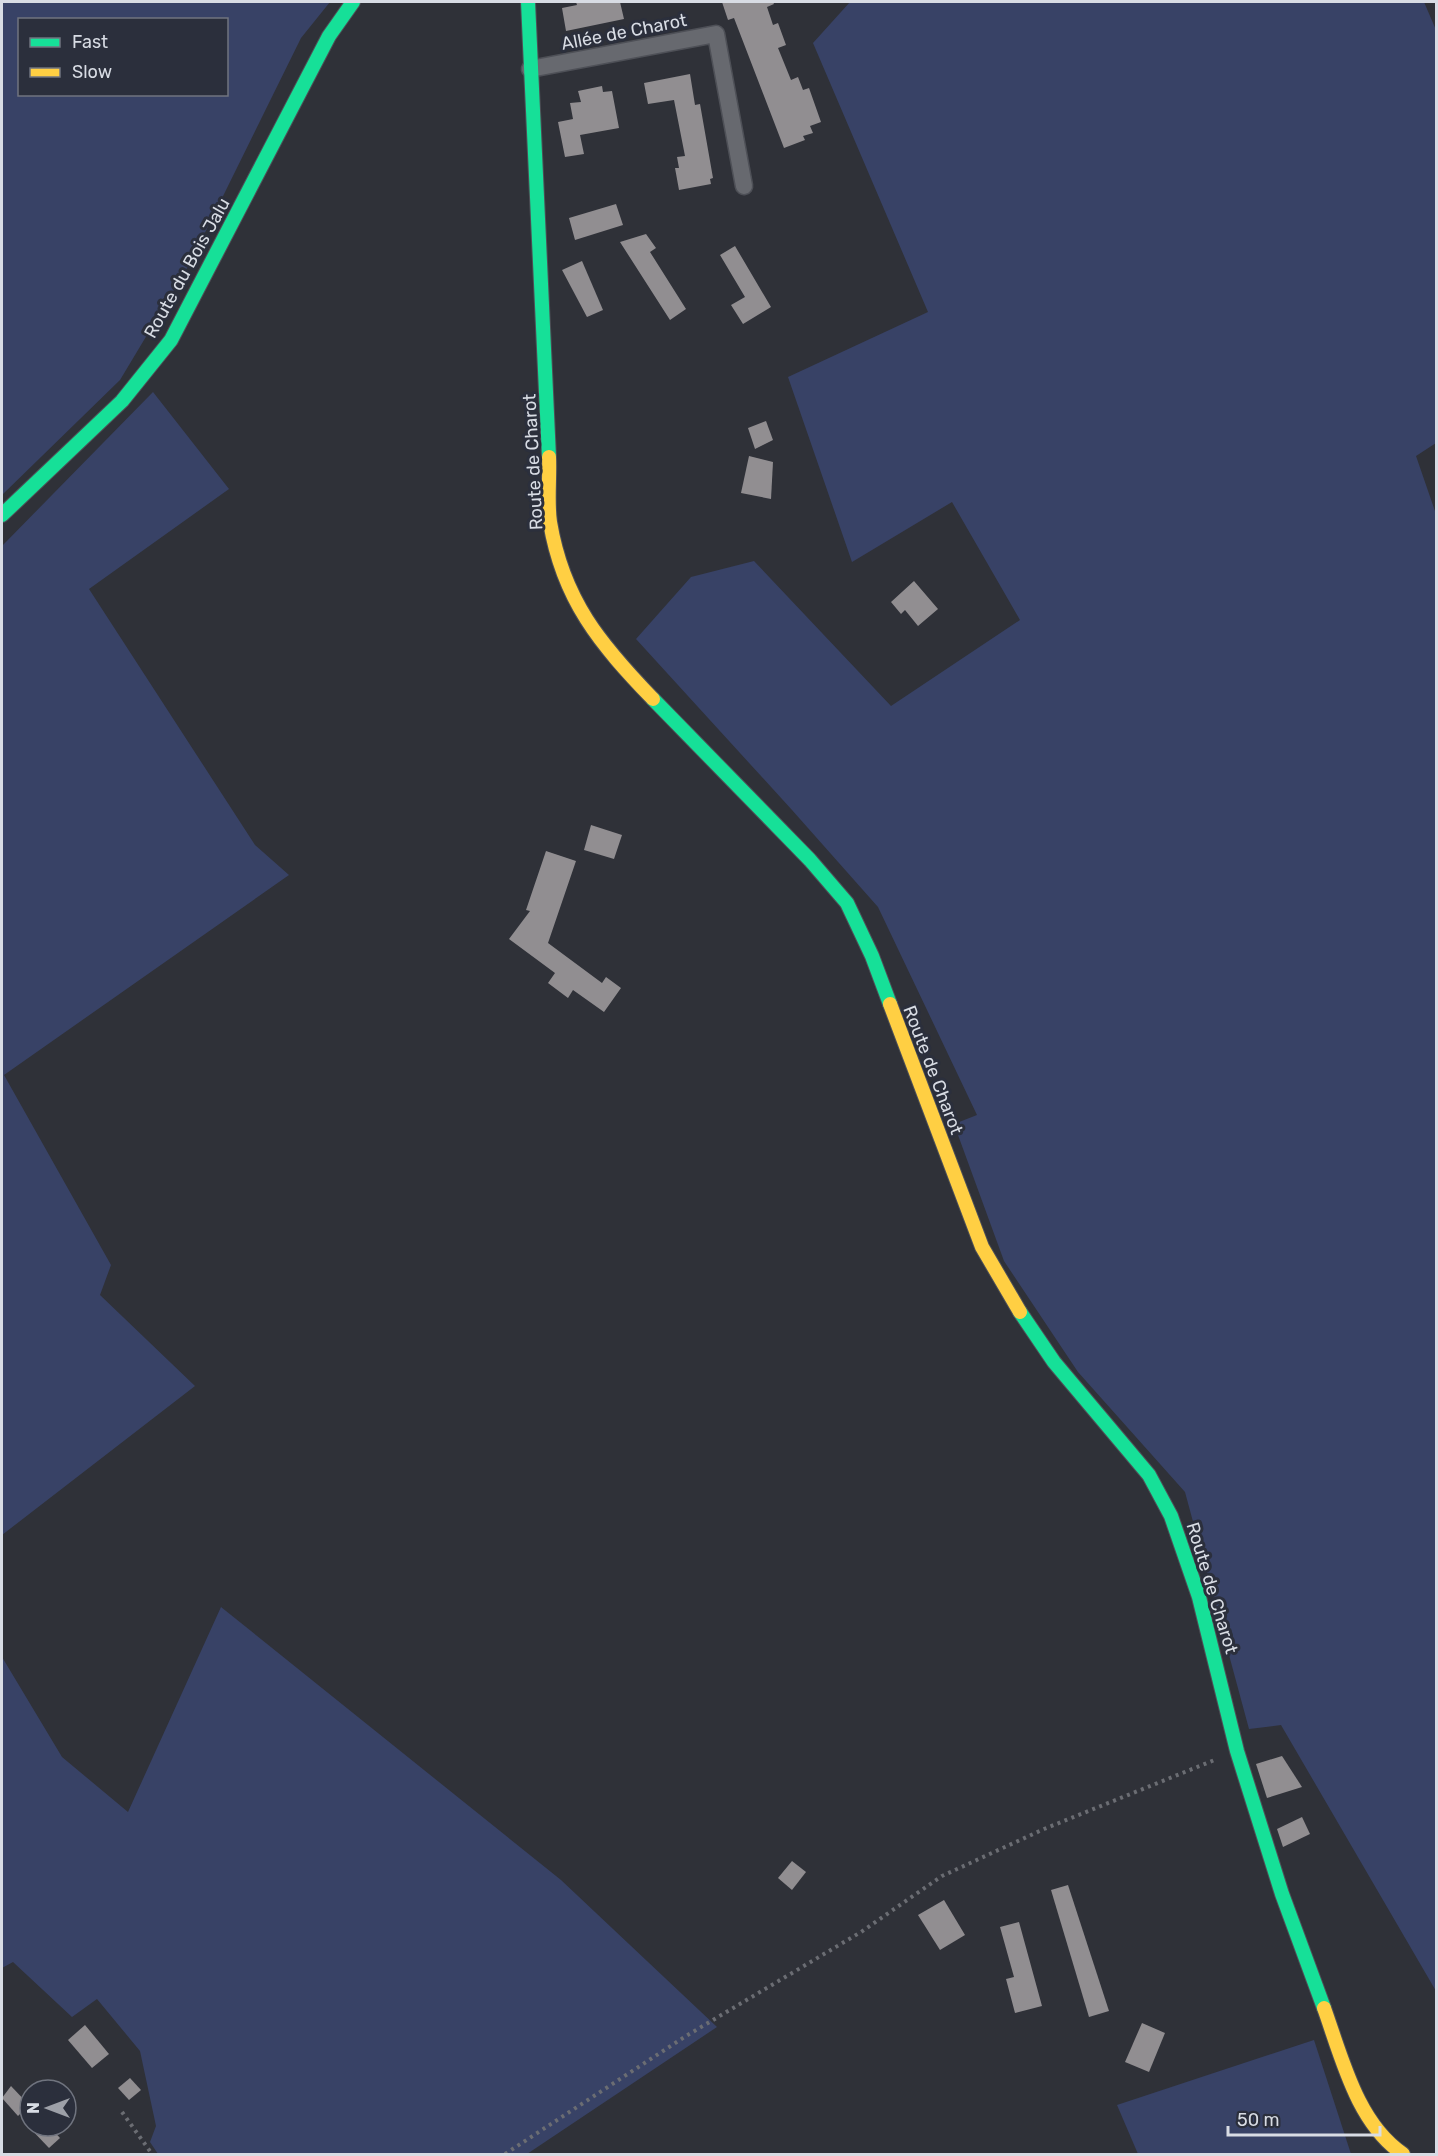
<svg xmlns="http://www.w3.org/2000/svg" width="1438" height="2156" font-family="Rubik,sans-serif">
<rect width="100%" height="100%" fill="#2f3138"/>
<g fill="#384266" fill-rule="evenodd">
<path d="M2 2H330L301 38 189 265 120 380 2 495ZM20 20H226V94H20Z"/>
<polygon points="850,2 1424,2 1436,30 1436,443 1416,456 1436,514 1436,1991 1281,1725 1249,1729 1185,1492 1078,1372 1004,1261 954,1124 977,1115 878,907 792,810 636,639 691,577 754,561 891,706 1020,620 952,502 852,562 788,377 928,312 813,43"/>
<polygon points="153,392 229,489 89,589 255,845 289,875 4,1075 111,1265 100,1295 195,1386 2,1535 2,546"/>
<polygon points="221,1607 561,1880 717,2027 527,2154 158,2154 150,2142 156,2126 140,2051 97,1999 72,2017 13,1962 2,1968 2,1657 62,1757 128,1812"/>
<polygon points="1314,2040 1351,2154 1138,2154 1117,2105"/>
</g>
<g fill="#918e91">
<polygon points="576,2 620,2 624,19 566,31 562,8 577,5"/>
<polygon points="722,2 773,2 774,4 767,7 773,25 778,23 786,45 778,48 791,80 798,77 803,90 809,88 821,122 810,126 813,133 803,136 805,140 784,148 734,18 728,20"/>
<polygon points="690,74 695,105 700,104 713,178 710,179 711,184 679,190 675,168 679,168 677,157 685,156 674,100 648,104 644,83"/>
<polygon points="602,86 603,92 612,91 619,128 580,135 584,154 565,157 558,122 573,119 570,103 581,102 578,91"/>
<polygon points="616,204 623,225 575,240 569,218"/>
<polygon points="646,234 656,248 650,252 686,309 670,320 620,242"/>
<polygon points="735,246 771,307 743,324 731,305 745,297 720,255"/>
<polygon points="582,261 603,310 587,317 562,270"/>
<polygon points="766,421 773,440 755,449 748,428"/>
<polygon points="749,456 773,462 771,499 741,493"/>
<polygon points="914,581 938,609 918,626 905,610 901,614 891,602"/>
<polygon points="591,825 622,835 614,859 584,850"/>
<polygon points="546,851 576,861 548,943 602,983 606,977 621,988 604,1012 573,990 568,998 548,983 555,973 509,939 530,911 526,910"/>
<polygon points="1282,1756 1302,1787 1267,1798 1256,1764"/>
<polygon points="1302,1817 1310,1834 1283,1847 1277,1829"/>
<polygon points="792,1861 806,1872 792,1890 778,1878"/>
<polygon points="1068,1885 1109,2011 1089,2017 1051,1890"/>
<polygon points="944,1900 965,1935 940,1950 918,1915"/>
<polygon points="1019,1922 1042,2006 1015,2013 1006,1979 1014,1977 1000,1927"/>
<polygon points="1142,2023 1165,2033 1149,2072 1125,2062"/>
<polygon points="85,2025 109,2054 92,2068 68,2040"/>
<polygon points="130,2078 141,2090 129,2100 118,2088"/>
<polygon points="11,2086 29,2105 18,2116 2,2098"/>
<polygon points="28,2126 49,2126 60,2138 49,2148"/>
</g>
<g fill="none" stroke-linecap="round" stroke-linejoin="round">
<defs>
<polyline id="street" points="530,69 716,34 744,186"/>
<g id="fast">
<polyline points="528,2 549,457"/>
<polyline points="2,515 122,401 171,340 329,36 353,2"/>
<polyline points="653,699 810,860 847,903 872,956 890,1004"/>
<polyline points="1020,1312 1054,1362 1149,1475 1171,1516 1199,1597 1237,1751 1282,1894 1324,2008"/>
</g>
<g id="slow">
<path d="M549 457C550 478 547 502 550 522 563 600 600 644 653 699"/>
<polyline points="890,1004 982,1247 1020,1312"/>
<path d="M1324 2008C1342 2058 1357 2123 1403 2154"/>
</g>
</defs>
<use href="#street" stroke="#4e5057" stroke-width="19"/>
<use href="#fast" stroke="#4e5057" stroke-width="16"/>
<use href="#slow" stroke="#4e5057" stroke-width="16"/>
<g stroke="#6b6d73" stroke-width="4" stroke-dasharray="3 4.5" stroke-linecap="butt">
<polyline points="122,2112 152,2154"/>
<polyline points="505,2154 686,2036 861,1932 942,1876 1044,1829 1217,1759"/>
</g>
<use href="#street" stroke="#67696f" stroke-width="16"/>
<use href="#fast" stroke="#16e098" stroke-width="14"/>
<use href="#slow" stroke="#ffcf43" stroke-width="14"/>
</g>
<g text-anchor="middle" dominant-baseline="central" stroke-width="6" stroke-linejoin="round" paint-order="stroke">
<g font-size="18" fill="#d8dce4" stroke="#2b2f3c">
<text transform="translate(624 32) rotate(-11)">Allée de Charot</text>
<text transform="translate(187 268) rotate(-61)">Route du Bois Jalu</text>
<text transform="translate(533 462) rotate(-93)">Route de Charot</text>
<text transform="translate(933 1070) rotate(69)">Route de Charot</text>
<text transform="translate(1212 1588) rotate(73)">Route de Charot</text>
</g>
</g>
<rect width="1438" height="2156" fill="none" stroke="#d8dce4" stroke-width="6"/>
<rect x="18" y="18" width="210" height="78" fill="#2b2f3c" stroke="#70747f" stroke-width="1.5"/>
<rect x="30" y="38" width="30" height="9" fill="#16e098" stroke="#70747f" stroke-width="1.5"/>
<text x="72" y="48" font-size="18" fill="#d8dce4">Fast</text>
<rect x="30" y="68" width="30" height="9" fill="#ffcf43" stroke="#70747f" stroke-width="1.5"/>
<text x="72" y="78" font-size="18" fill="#d8dce4">Slow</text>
<g transform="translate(48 2108) rotate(270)"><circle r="28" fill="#2b2f3c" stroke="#70747f" stroke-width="1.5"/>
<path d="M0-4.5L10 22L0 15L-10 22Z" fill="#9da0a8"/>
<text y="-9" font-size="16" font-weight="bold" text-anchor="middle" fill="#d8dce4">N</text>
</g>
<path d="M1228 2126v9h152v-9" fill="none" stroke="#d8dce4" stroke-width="3"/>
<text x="1237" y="2126" font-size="18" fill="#d8dce4" stroke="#2b2f3c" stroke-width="4.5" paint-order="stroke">50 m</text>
</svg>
